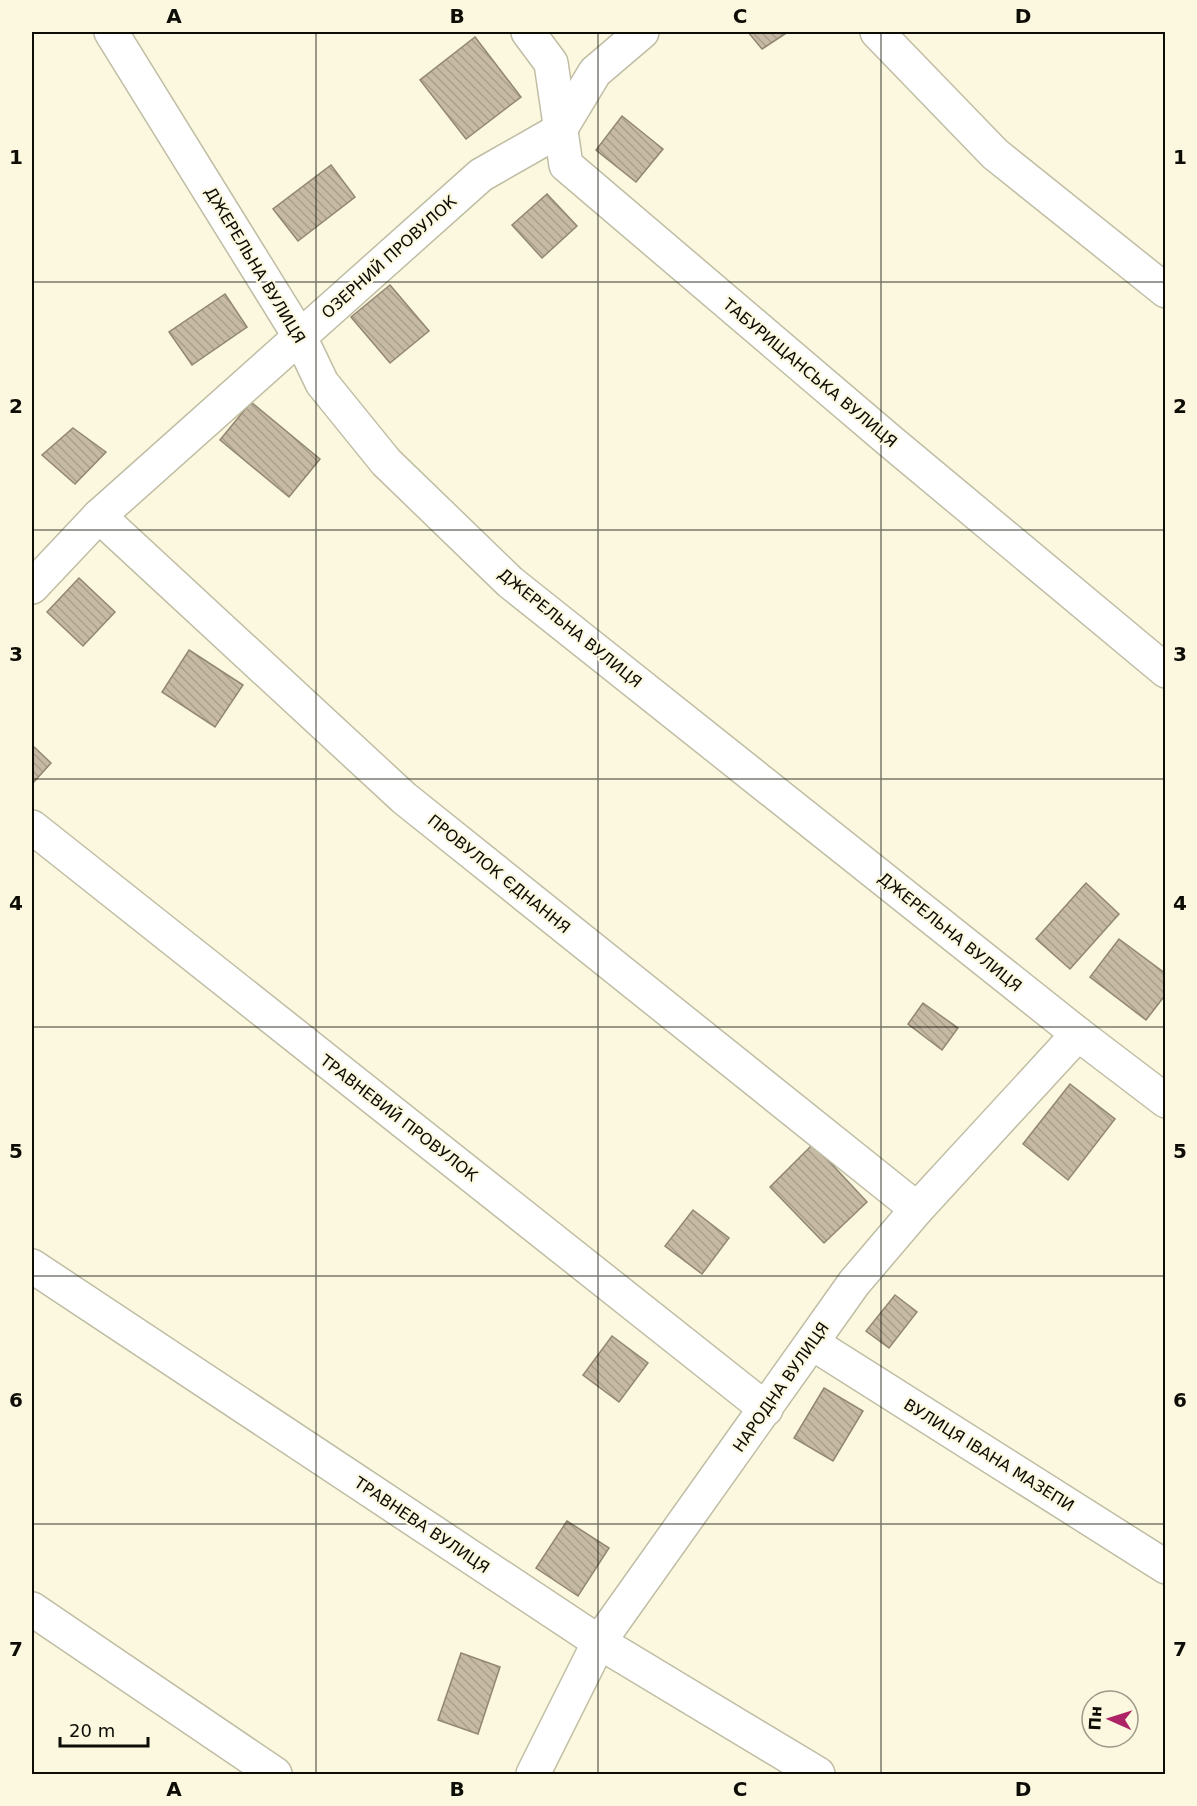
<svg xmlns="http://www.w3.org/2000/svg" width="1197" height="1806" font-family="'DejaVu Sans',sans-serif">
<defs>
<pattern id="building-back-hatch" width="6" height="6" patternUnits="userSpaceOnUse" patternTransform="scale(1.5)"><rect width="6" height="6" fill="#c6baa4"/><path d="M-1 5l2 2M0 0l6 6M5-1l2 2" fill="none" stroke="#a99f8c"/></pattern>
</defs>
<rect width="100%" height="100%" fill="#fbf8df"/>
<g fill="url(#building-back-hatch)" stroke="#938772" stroke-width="1.5">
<polygon points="748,32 788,32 762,49"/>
<polygon points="475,37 521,97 466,139 420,80"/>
<polygon points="622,116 663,149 636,182 596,150"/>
<polygon points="331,165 355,197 298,241 273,209"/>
<polygon points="547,194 577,226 542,258 512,225"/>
<polygon points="390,285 429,331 390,363 351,317"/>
<polygon points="225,294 247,327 192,365 169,332"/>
<polygon points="251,402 320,459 289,497 220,440"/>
<polygon points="73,428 106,452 75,484 42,455"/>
<polygon points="79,578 115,612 83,646 47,612"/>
<polygon points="189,650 243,685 215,727 162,692"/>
<polygon points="32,745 51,763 32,784"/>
<polygon points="1086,883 1119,914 1070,969 1036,939"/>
<polygon points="1119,939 1166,974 1166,994 1146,1020 1090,977"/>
<polygon points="923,1003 958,1028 942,1050 908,1024"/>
<polygon points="1070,1084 1115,1119 1068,1180 1023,1144"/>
<polygon points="813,1144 867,1202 824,1243 770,1187"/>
<polygon points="693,1210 729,1238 702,1274 665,1246"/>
<polygon points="895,1295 917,1312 889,1348 866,1331"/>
<polygon points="612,1336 648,1363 619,1402 583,1375"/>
<polygon points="824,1388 863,1411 833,1461 794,1438"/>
<polygon points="567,1521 609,1548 578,1596 536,1568"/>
<polygon points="461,1653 500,1667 478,1734 438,1720"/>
</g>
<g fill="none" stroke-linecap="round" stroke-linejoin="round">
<defs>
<g id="street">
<polyline points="528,32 551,63 566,165 890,441 1166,671"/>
<polyline points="877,32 995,154 1166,291"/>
<polyline points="99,516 404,798 917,1209"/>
<polyline points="32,587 99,516 481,175 560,130 595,72 642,32"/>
<polyline points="32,827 766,1409"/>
<polyline points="32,1266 599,1642 818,1774"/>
<polyline points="812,1343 1166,1567"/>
<polyline points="32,1609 275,1774"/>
<polyline points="533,1774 599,1642 854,1283 917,1209 1078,1034"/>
</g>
<polyline id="secondary" points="111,32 300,337 322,383 386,462 510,582 1078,1034 1166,1101"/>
</defs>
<use href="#street" stroke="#c0bda5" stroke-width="36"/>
<use href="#secondary" stroke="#c0bda5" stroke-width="36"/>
<use href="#street" stroke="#fff" stroke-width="33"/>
<use href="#secondary" stroke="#fff" stroke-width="33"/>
</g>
<path fill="none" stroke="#0d0c05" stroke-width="1.5" stroke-opacity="0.55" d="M316 32V1774M598 32V1774M881 32V1774M32 282H1166M32 530H1166M32 779H1166M32 1027H1166M32 1276H1166M32 1524H1166"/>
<g text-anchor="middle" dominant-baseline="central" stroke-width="4.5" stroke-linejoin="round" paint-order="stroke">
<g font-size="16" fill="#0d0c05" stroke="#fbf8df">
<text transform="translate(389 257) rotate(-42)">ОЗЕРНИЙ ПРОВУЛОК</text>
<text transform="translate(255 265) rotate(59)">ДЖЕРЕЛЬНА ВУЛИЦЯ</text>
<text transform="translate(810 373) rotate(40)">ТАБУРИЩАНСЬКА ВУЛИЦЯ</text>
<text transform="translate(570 628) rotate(39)">ДЖЕРЕЛЬНА ВУЛИЦЯ</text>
<text transform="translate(499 874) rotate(39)">ПРОВУЛОК ЄДНАННЯ</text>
<text transform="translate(950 932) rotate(39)">ДЖЕРЕЛЬНА ВУЛИЦЯ</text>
<text transform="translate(399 1118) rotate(38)">ТРАВНЕВИЙ ПРОВУЛОК</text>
<text transform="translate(781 1387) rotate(-55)">НАРОДНА ВУЛИЦЯ</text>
<text transform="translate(989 1455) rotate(32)">ВУЛИЦЯ ІВАНА МАЗЕПИ</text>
<text transform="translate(422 1525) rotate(34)">ТРАВНЕВА ВУЛИЦЯ</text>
</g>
</g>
<rect width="1197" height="1806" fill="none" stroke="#fbf8df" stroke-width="66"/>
<g transform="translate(1110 1719) rotate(273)"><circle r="28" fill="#fbf8df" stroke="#9c9a88" stroke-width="1.5"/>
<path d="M0-4.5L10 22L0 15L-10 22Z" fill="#ad2366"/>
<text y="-9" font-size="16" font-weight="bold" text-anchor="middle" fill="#0d0c05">Пн</text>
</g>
<path d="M60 1737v9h88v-9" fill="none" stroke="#0d0c05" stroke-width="3"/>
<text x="69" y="1737" font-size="18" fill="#0d0c05" stroke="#fbf8df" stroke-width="4.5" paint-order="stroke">20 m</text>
<rect x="33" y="33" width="1131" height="1740" fill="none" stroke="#0d0c05" stroke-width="2"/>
<g font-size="20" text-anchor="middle" font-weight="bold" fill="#0d0c05">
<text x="174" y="23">A</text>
<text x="457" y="23">B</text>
<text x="740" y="23">C</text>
<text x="1023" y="23">D</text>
<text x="16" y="164">1</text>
<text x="1180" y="164">1</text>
<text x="16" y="413">2</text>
<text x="1180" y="413">2</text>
<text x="16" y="661">3</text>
<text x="1180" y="661">3</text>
<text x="16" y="910">4</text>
<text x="1180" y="910">4</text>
<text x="16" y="1158">5</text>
<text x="1180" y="1158">5</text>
<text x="16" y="1407">6</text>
<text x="1180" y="1407">6</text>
<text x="16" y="1656">7</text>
<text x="1180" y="1656">7</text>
<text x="174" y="1796">A</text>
<text x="457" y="1796">B</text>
<text x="740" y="1796">C</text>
<text x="1023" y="1796">D</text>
</g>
</svg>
